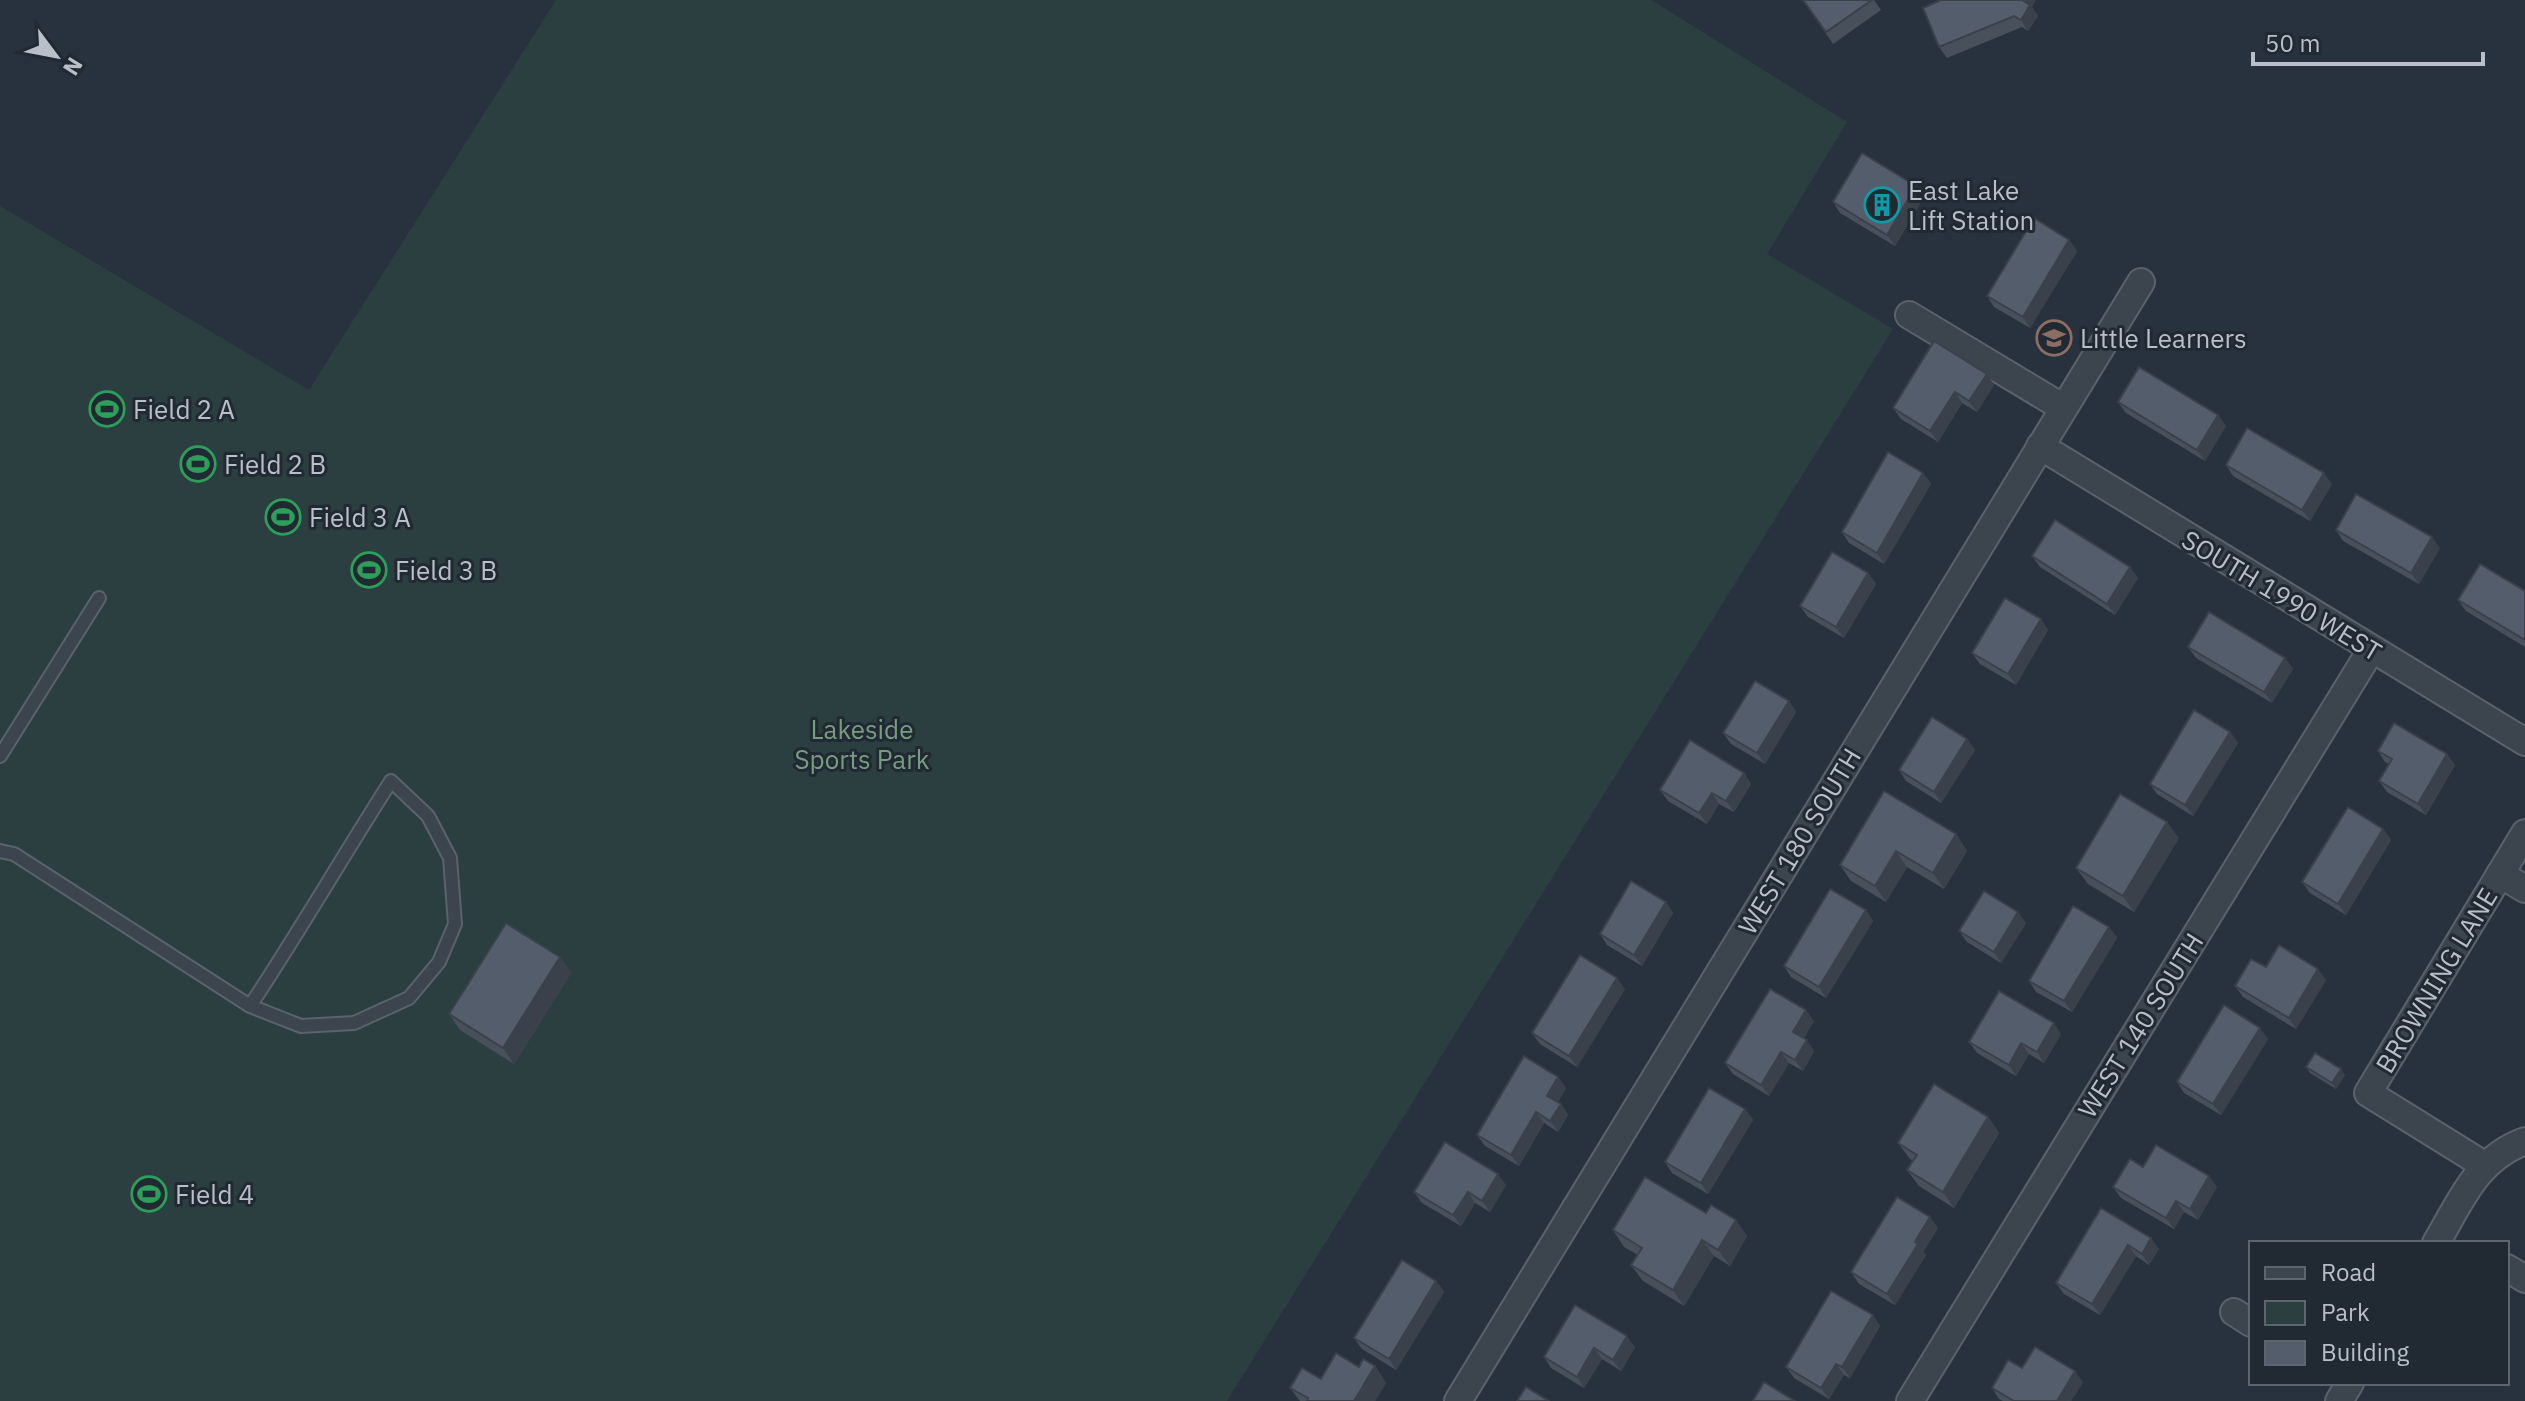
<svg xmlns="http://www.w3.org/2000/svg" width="2525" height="1401" font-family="'IBM Plex Sans',sans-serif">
<rect width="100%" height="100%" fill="#28323e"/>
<polygon fill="#2b3f40" points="556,0 1651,0 1847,122 1767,254 1893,329 1227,1401 0,1401 0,206 309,390"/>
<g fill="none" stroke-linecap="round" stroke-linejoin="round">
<defs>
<g id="service">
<polyline points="0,756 99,598"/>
<path d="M0 851 14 854 250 1006 301 1026 354 1023 409 998 439 962 455 924 450 858 428 816 391 781C343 856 299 932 250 1006"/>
</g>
<g id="minor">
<polyline points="1909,315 2062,407"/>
<polyline points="2040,446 2525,742"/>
<polyline points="2500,874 2525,889"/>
<polyline points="2484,1165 2368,1093 2525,833"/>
<path d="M2436 1243C2461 1201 2476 1159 2525 1141"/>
<polyline points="2507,1268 2525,1279"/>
<polyline points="2234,1312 2251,1323"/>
<polyline points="1458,1401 2141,282"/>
<polyline points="1910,1401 2371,650"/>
<polyline points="2339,1401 2350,1383"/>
</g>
</defs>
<use href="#service" stroke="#5a626c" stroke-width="16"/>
<use href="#minor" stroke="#5a626c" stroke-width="30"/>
<use href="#service" stroke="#3c444e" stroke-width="12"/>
<use href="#minor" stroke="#3c444e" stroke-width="26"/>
</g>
<g fill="#48505c">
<polygon points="1803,0 1874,0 1881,10 1833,44"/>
<polygon points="2036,0 2032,7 2038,16 2028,31 2022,27 1947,58 1939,47"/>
<polygon points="1916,186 1924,197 1895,246 1840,213 1833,202"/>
<polygon points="2069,240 2077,251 2030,328 1994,307 1987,296"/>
<polygon points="1987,374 1994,385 1977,412 1962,403 1938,442 1901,419 1893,408"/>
<polygon points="2118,402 2218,415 2226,426 2205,461 2126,413"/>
<polygon points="2226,465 2332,484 2310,521 2233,476"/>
<polygon points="1923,473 1931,484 1884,564 1849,543 1842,532"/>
<polygon points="2336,530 2440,548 2419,584 2343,541"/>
<polygon points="2032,556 2138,578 2115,615 2040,567"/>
<polygon points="1868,573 1876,584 1844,638 1808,617 1800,606"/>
<polygon points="2525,591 2525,647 2466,611 2458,600"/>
<polygon points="2041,619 2048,630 2016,685 1980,664 1972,653"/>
<polygon points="2188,647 2285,658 2293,669 2272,703 2196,658"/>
<polygon points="1789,701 1796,712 1765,764 1731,744 1723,733"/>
<polygon points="2230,732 2238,743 2193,816 2157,794 2150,784"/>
<polygon points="1967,739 1975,750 1941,803 1906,781 1899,770"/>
<polygon points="2378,751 2455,765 2426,815 2387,792 2379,781 2389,764 2385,762"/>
<polygon points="1744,773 1751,784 1734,812 1719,804 1707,824 1668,801 1660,790"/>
<polygon points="2383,829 2391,840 2346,915 2310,893 2302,882"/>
<polygon points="1956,834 1967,851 1944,889 1907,867 1886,902 1851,881 1840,865"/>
<polygon points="2179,838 2134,912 2088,884 2076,868"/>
<polygon points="1666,902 1673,913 1642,966 1607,945 1600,934"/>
<polygon points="1866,910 1873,921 1826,998 1791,977 1784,966"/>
<polygon points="2026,923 2001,963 1967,942 1959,931"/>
<polygon points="2109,927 2117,938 2072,1012 2036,992 2029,981"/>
<polygon points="560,957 571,973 514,1064 460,1030 449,1014"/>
<polygon points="2266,967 2326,980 2296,1029 2243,997 2235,986"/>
<polygon points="1625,989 1577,1067 1540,1044 1532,1033"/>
<polygon points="1814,1021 1804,1038 1814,1051 1803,1071 1789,1063 1769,1096 1733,1074 1725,1063"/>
<polygon points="2061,1034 2044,1063 2029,1054 2016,1076 1977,1053 1969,1042"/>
<polygon points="2268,1039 2221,1115 2184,1093 2177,1082"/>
<polygon points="2306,1067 2345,1075 2336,1089 2310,1073"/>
<polygon points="1558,1077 1566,1088 1558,1102 1561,1104 1568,1115 1558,1132 1544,1123 1519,1166 1485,1146 1477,1135"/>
<polygon points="1745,1109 1753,1120 1708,1194 1672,1173 1665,1162"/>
<polygon points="1988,1117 1999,1133 1954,1208 1919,1186 1907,1170 1913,1161 1910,1159 1898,1143"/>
<polygon points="2143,1167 2217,1187 2198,1220 2184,1212 2174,1229 2121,1198 2113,1187"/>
<polygon points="1506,1185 1490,1212 1475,1203 1461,1226 1422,1203 1414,1192"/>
<polygon points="2101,1208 2159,1249 2149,1265 2136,1256 2100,1315 2064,1294 2056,1283"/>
<polygon points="1706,1213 1747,1236 1730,1266 1714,1256 1684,1306 1643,1281 1631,1265 1638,1255 1624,1247 1613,1230"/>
<polygon points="1938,1228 1923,1252 1926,1255 1895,1305 1859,1284 1851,1272"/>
<polygon points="1436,1281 1444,1292 1396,1370 1362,1349 1354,1338"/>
<polygon points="1575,1305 1635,1347 1621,1371 1602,1359 1584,1388 1551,1368 1544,1357"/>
<polygon points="1873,1315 1880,1326 1850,1378 1844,1375 1829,1399 1794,1378 1786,1367"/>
<polygon points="1375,1366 1386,1383 1375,1401 1300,1401 1290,1388 1359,1367"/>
<polygon points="2083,1382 2071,1401 2003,1401 1999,1399 1992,1388"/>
</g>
<g fill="#3b414b">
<polygon points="2022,0 2036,0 2032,7 2038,16 2028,31 2021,20"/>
<polygon points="1916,186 1924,197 1895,246 1887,235"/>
<polygon points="2069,240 2077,251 2030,328 2023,317"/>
<polygon points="1987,374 1994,385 1977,412 1969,401"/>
<polygon points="1955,392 1962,403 1938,442 1930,431"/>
<polygon points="2218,415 2226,426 2205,461 2197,450"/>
<polygon points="1923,473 1931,484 1884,564 1877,553"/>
<polygon points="2324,473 2332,484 2310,521 2302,510"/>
<polygon points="2432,537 2440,548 2419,584 2411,573"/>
<polygon points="2130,567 2138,578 2115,615 2107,604"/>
<polygon points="1868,573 1876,584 1844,638 1836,627"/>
<polygon points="2041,619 2048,630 2016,685 2008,674"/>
<polygon points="2285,658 2293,669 2272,703 2264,692"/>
<polygon points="1789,701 1796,712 1765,764 1757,753"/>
<polygon points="2230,732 2238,743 2193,816 2185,805"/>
<polygon points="1967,739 1975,750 1941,803 1934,792"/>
<polygon points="2447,754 2455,765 2426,815 2418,804"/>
<polygon points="1744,773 1751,784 1734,812 1726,801"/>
<polygon points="1712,793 1719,804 1707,824 1699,813"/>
<polygon points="2167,822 2179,838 2134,912 2123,896"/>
<polygon points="2383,829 2391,840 2346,915 2338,904"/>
<polygon points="1956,834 1967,851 1944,889 1933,873"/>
<polygon points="1896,851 1907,867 1886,902 1875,886"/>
<polygon points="1666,902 1673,913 1642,966 1634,955"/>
<polygon points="1866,910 1873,921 1826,998 1819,987"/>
<polygon points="2018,912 2026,923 2001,963 1994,952"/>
<polygon points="2109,927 2117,938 2072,1012 2064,1001"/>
<polygon points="560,957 571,973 514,1064 503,1048"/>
<polygon points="2318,969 2326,980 2296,1029 2289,1018"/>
<polygon points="1617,978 1625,989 1577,1067 1569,1056"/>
<polygon points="1806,1010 1814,1021 1801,1043 1793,1032"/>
<polygon points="2054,1023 2061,1034 2044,1063 2037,1052"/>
<polygon points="2260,1028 2268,1039 2221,1115 2213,1104"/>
<polygon points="1807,1040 1814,1051 1803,1071 1795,1060"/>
<polygon points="2021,1043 2029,1054 2016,1076 2009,1065"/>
<polygon points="1781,1052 1789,1063 1769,1096 1761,1085"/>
<polygon points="2341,1069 2345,1075 2336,1089 2332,1083"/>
<polygon points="1558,1077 1566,1088 1555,1107 1547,1096"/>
<polygon points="1561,1104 1568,1115 1558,1132 1550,1121"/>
<polygon points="1745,1109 1753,1120 1708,1194 1701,1183"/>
<polygon points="1536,1112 1544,1123 1519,1166 1511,1155"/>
<polygon points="1988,1117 1999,1133 1954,1208 1943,1192"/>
<polygon points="1498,1174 1506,1185 1490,1212 1482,1201"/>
<polygon points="2209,1176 2217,1187 2198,1220 2190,1209"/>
<polygon points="1468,1192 1475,1203 1461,1226 1453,1215"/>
<polygon points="2176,1201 2184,1212 2174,1229 2166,1218"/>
<polygon points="1930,1217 1938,1228 1923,1252 1926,1255 1895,1305 1887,1294 1915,1242"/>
<polygon points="1736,1220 1747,1236 1730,1266 1718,1250"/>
<polygon points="2151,1238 2159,1249 2149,1265 2142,1254"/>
<polygon points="1702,1240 1714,1256 1684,1306 1673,1290"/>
<polygon points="2128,1245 2136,1256 2100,1315 2092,1304"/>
<polygon points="1436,1281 1444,1292 1396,1370 1389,1359"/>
<polygon points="1873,1315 1880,1326 1850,1378 1842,1367"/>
<polygon points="1627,1336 1635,1347 1621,1371 1613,1360"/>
<polygon points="1594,1348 1602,1359 1584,1388 1577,1377"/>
<polygon points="1836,1364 1844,1375 1829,1399 1821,1388"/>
<polygon points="1375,1366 1386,1383 1375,1401 1354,1401"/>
<polygon points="2075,1371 2083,1382 2071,1401 2057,1401"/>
</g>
<g fill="#545d6b" stroke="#3b414b" stroke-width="2">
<polygon points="1803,0 1872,0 1826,32"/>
<polygon points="1941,0 2022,0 2030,5 2021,20 2014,16 1939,47 1923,8"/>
<polygon points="1862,153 1916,186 1887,235 1833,202"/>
<polygon points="2034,218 2069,240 2023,317 1987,296"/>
<polygon points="1934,341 1987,374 1969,401 1955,392 1930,431 1893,408"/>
<polygon points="2139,367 2218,415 2197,450 2118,402"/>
<polygon points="2247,428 2324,473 2302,510 2226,465"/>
<polygon points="1888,452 1923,473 1877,553 1842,532"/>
<polygon points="2356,494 2432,537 2411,573 2336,530"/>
<polygon points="2055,520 2130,567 2107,604 2032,556"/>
<polygon points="1832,552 1868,573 1836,627 1800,606"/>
<polygon points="2480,564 2525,591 2525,640 2458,600"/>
<polygon points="2005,598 2041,619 2008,674 1972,653"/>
<polygon points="2209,612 2285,658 2264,692 2188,647"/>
<polygon points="1755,681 1789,701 1757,753 1723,733"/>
<polygon points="2194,710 2230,732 2185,805 2150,784"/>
<polygon points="1932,717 1967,739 1934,792 1899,770"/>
<polygon points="2394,723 2447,754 2418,804 2379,781 2392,759 2378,751"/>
<polygon points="1690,740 1744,773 1726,801 1712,793 1699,813 1660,790"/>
<polygon points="1884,791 1956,834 1933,873 1896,851 1875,886 1840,865"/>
<polygon points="2120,794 2167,822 2123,896 2076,868"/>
<polygon points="2348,807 2383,829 2338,904 2302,882"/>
<polygon points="1631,881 1666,902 1634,955 1600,934"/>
<polygon points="1830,889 1866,910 1819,987 1784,966"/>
<polygon points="1984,891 2018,912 1994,952 1959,931"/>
<polygon points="2073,906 2109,927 2064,1001 2029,981"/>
<polygon points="506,923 560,957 503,1048 449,1014"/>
<polygon points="2279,945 2318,969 2289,1018 2235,986 2251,959 2266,967"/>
<polygon points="1580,955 1617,978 1569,1056 1532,1033"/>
<polygon points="1770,989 1806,1010 1793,1032 1807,1040 1795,1060 1781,1052 1761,1085 1725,1063"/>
<polygon points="1999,991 2054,1023 2037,1052 2021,1043 2009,1065 1969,1042"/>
<polygon points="2224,1005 2260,1028 2213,1104 2177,1082"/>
<polygon points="2315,1053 2341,1069 2332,1083 2306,1067"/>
<polygon points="1524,1056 1558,1077 1547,1096 1561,1104 1550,1121 1536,1112 1511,1155 1477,1135"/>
<polygon points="1934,1084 1988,1117 1943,1192 1907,1170 1917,1155 1898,1143"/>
<polygon points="1709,1088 1745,1109 1701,1183 1665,1162"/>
<polygon points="1445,1142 1498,1174 1482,1201 1468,1192 1453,1215 1414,1192"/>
<polygon points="2156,1145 2209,1176 2190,1209 2176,1201 2166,1218 2113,1187 2130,1159 2143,1167"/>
<polygon points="1645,1177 1706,1213 1711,1205 1736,1220 1718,1250 1702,1240 1673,1290 1631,1265 1642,1248 1613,1230"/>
<polygon points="1897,1197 1930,1217 1915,1242 1918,1244 1887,1294 1851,1272"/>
<polygon points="2101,1208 2151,1238 2142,1254 2128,1245 2092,1304 2056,1283"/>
<polygon points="1402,1260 1436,1281 1389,1359 1354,1338"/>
<polygon points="1831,1291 1873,1315 1842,1367 1836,1364 1821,1388 1786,1367"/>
<polygon points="1575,1305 1627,1336 1613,1360 1594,1348 1577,1377 1544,1357"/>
<polygon points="2035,1347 2075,1371 2057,1401 2014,1401 1992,1388 2008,1360 2022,1368"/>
<polygon points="1336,1353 1359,1367 1363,1359 1375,1366 1354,1401 1307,1401 1308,1398 1290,1388 1302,1368 1321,1379"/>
<polygon points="1764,1382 1795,1401 1753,1401"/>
<polygon points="1526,1387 1549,1401 1517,1401"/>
</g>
<defs>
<symbol id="building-ring" viewBox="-11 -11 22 22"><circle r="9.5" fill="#212933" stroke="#0f9aa8" stroke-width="1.5"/><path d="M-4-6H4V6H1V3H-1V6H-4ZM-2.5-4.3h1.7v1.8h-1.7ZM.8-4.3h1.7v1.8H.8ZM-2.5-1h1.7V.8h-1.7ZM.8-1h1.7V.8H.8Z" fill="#0f9aa8"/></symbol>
<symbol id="school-ring" viewBox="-11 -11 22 22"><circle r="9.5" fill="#212933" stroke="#8d6e63" stroke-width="1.5"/><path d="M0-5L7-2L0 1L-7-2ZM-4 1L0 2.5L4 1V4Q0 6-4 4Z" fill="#8d6e63"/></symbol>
<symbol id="stadium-ring" viewBox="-11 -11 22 22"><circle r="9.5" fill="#212933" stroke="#2e9e5b" stroke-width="1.5"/><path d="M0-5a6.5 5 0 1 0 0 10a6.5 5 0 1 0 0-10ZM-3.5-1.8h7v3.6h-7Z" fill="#2e9e5b"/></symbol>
</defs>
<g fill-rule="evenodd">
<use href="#building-ring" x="1862" y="185" width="40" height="40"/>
<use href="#school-ring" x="2034" y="318" width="40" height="40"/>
<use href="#stadium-ring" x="87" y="389" width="40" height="40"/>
<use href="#stadium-ring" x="178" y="444" width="40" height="40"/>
<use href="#stadium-ring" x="263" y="497" width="40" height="40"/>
<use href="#stadium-ring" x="349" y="550" width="40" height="40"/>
<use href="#stadium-ring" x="129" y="1174" width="40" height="40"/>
</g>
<g text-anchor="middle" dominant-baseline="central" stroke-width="6" stroke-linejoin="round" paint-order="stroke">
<g font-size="26" fill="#b8bfc9" stroke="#212933" text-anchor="start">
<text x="1908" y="190">East Lake<tspan x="1908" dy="30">Lift Station</tspan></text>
<text x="2080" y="338">Little Learners</text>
<text x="133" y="409">Field 2 A</text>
<text x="224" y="464">Field 2 B</text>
<text x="309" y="517">Field 3 A</text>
<text x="395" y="570">Field 3 B</text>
<text x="175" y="1194">Field 4</text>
</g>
<g font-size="26" fill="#b8bfc9" stroke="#212933">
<text transform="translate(2282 595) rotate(31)">SOUTH 1990 WEST</text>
<text transform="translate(1799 841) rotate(-59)">WEST 180 SOUTH</text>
<text transform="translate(2436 980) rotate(-59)">BROWNING LANE</text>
<text transform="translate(2140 1025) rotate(-58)">WEST 140 SOUTH</text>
</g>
<g font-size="26" fill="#799c80" stroke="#212933">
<text x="862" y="729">Lakeside<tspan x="862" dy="30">Sports Park</tspan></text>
</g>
</g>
<rect x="2249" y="1241" width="260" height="144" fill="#212933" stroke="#5d656f" stroke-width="2"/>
<rect x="2265" y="1267" width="40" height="12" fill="#3c444e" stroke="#5d656f" stroke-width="2"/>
<text x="2321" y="1281" font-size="24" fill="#b8bfc9">Road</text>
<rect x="2265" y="1301" width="40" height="24" fill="#2b3f40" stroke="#5d656f" stroke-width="2"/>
<text x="2321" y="1321" font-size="24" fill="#b8bfc9">Park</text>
<rect x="2265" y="1341" width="40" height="24" fill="#545d6b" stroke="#5d656f" stroke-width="2"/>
<text x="2321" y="1361" font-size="24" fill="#b8bfc9">Building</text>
<g transform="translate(56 56) rotate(122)" stroke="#212933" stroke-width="6" paint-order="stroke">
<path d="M0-6L14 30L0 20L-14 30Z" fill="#b8bfc9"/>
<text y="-12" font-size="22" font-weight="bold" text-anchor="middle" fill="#b8bfc9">N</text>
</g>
<path d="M2253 52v12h230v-12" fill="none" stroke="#b8bfc9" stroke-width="4"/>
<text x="2265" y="52" font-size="24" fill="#b8bfc9" stroke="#212933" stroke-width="6" paint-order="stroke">50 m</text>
</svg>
